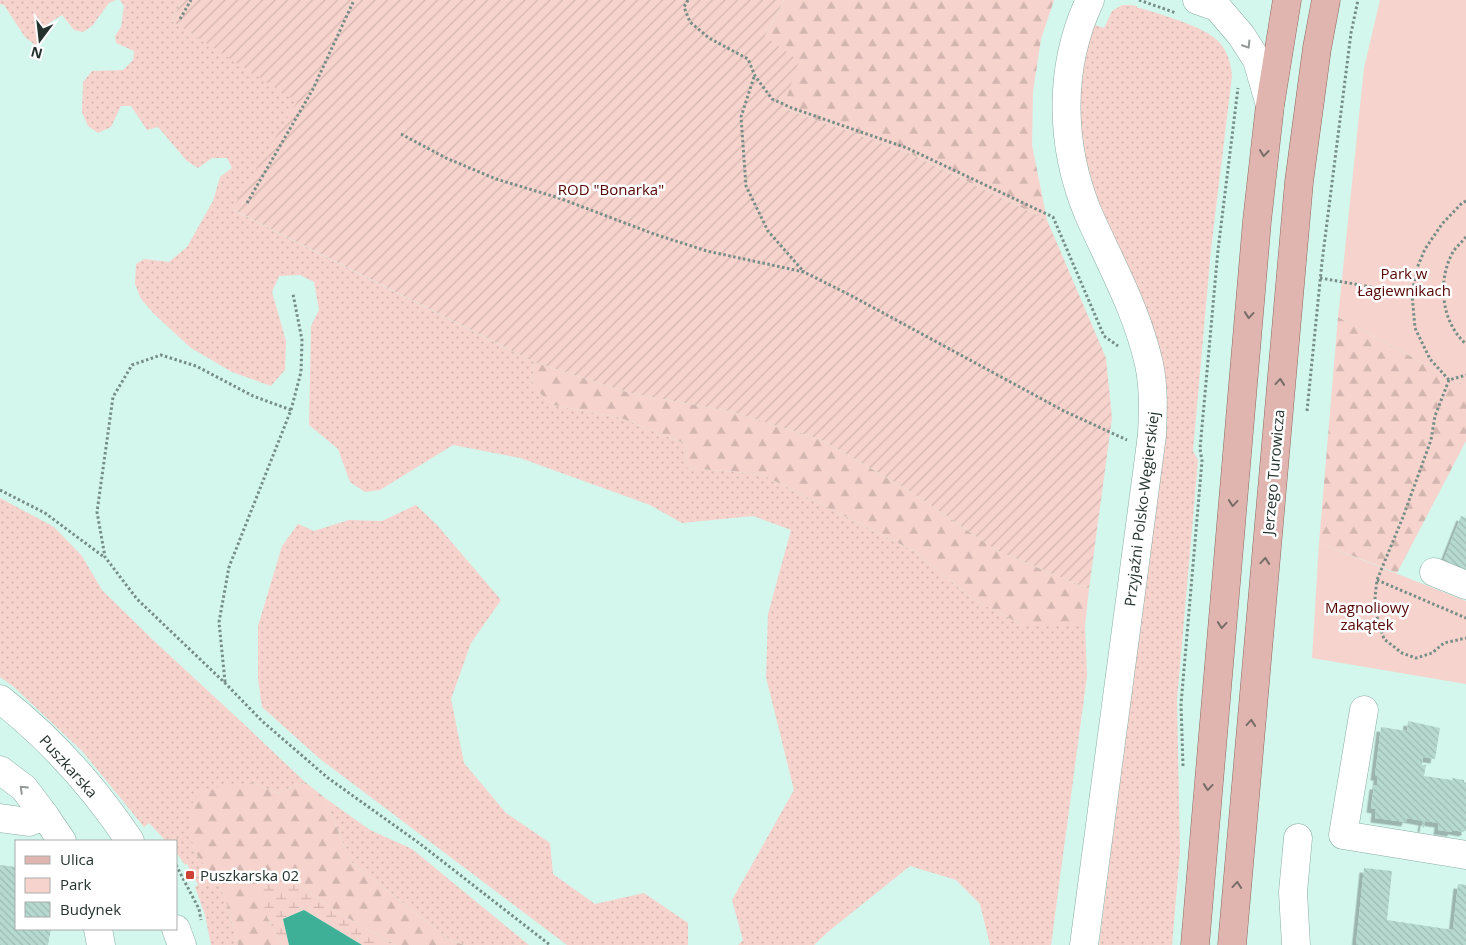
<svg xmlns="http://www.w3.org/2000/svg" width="1466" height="945" font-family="'Open Sans',sans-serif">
<defs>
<pattern id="grass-dots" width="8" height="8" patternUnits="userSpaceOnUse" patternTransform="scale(1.25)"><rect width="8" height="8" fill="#f7d3cd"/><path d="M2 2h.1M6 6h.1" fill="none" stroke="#d4b6b0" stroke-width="1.8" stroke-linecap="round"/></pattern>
<pattern id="forest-firs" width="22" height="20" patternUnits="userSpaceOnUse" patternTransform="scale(1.25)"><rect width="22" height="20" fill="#f7d3cd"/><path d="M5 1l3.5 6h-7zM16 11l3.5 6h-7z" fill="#d4b6b0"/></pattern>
<pattern id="wetland-marsh" width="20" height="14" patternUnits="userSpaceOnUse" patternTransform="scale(1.25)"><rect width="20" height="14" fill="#f7d3cd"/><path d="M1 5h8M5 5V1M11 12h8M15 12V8" fill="none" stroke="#d4b6b0"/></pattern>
<pattern id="garden-furrows" width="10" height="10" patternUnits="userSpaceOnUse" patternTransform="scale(1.25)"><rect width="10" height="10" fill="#f7d3cd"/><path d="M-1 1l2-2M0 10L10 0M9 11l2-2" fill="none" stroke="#d4b6b0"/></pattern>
<pattern id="building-back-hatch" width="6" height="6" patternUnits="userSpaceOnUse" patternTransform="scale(1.25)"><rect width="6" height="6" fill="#b7dad0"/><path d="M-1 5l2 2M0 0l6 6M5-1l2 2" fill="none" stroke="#9dbcb3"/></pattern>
<filter id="shadow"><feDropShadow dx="-4.5" dy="4.5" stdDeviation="0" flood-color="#0004"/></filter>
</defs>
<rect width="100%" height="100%" fill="#d3f7ed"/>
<g fill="url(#grass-dots)">
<polygon points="0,0 116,0 109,3 92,26 83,32 74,30 62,15 49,23 45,40 35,45 25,37 4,5 0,4"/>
<polygon points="120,0 182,0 172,21 298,102 233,210 534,362 532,386 553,405 621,418 686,444 687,468 761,474 916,552 971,598 1024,626 1085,626 1087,676 1051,945 990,945 980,904 956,880 910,866 829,931 814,945 738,945 743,940 732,900 794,790 766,677 768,614 791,530 753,516 682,523 650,505 520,458 453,445 380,490 365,492 350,482 338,449 309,425 311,326 319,310 314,282 300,275 279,276 272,292 286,341 285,370 271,386 232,372 191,348 154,314 141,299 135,284 136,264 144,259 169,262 187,247 213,201 220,177 232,168 227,158 212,158 198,168 187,161 158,127 147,130 131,106 121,106 111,127 98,133 88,126 82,112 83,82 92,71 123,70 133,60 134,51 116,43 115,36 121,27 124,6"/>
<path d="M1122 5H1129L1137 6V8H1140C1161 15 1205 26 1220 43 1228 53 1231 63 1232 76L1211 249 1193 451 1198 460 1177 700 1180 852 1172 945H1099L1165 428 1097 206 1080 144V73L1092 24 1104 28 1112 11Z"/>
<polygon points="0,498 54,527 82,556 102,590 153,640 247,727 305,782 278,793 253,783 193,849 225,896 238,945 211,945 205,915 195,887 198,885 187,864 185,865 176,852 176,841 166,841 149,823 144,827 83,752 14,687 0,677"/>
<polygon points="416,505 437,525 501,600 471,643 451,699 464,763 506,813 550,843 553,874 595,904 644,893 688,923 688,945 567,945 320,759 262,707 258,679 258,626 282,546 298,524 314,531 349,520 382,521"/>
<polygon points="325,798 370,830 412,849 529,945 465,945 451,941 350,861"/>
</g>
<g fill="url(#forest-firs)">
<polygon points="784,0 1054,0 1041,39 1033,92 1032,145 1047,220 908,153 783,108 765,36"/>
<polygon points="1338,317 1466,386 1466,441 1397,573 1319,543"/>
<polygon points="534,362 630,393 729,411 820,439 910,491 996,550 1089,589 1085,626 1024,626 971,598 916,552 761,474 687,468 686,444 621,418 553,405 532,386"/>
<polygon points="305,782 325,798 350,861 451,941 465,945 396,945 337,912 284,873 267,917 282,945 238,945 225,896 193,849 189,808 203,789 253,783 278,793"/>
</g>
<polygon fill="url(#wetland-marsh)" points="284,873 337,912 396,945 362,945 304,910 283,919 289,945 282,945 267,917 259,885 269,874"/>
<g fill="#f7d3cd">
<polygon points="1380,0 1466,0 1466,386 1338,317 1364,68"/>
<polygon points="1319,543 1466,601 1466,684 1312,658"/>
</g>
<polygon fill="url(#garden-furrows)" points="182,0 784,0 765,36 799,61 783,108 908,153 1047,220 1106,358 1112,418 1089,589 996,550 910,491 820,439 729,411 630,393 534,362 232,209 297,102 172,21"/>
<polygon fill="#3db097" points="304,910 362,945 289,945 283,919"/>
<g fill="url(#building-back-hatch)" filter="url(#shadow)">
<polygon points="1461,516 1466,518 1466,572 1443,562"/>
<polygon points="1408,721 1440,728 1435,759 1423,757 1422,765 1426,765 1424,776 1452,780 1452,778 1464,780 1464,782 1466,783 1466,831 1464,831 1464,832 1452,830 1452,832 1438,830 1439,823 1425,821 1424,828 1422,827 1423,821 1407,818 1406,822 1375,818 1376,809 1371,808 1374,785 1377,785 1378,776 1375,776 1381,727 1407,731"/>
<polygon points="0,865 16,867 16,929 51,929 48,945 0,945"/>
<polygon points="1364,868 1392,871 1387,920 1453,930 1458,884 1466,885 1466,945 1356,945"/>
</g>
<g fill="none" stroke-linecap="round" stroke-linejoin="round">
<defs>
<g id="minor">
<polyline points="1197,0 1217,7 1241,35 1257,60 1270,105"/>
<polyline points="1434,572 1466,585"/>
<path d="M0 699C51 739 94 787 130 841"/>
<polyline points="1364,710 1343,835 1466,855"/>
<polyline points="0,770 24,788 45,816 62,841"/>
<polyline points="0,818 29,822 45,816"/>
<polyline points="98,929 101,945"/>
<polyline points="176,929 182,945"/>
<path d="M1084 945 1152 435C1153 412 1154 387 1149 364 1137 310 1110 263 1088 213 1060 145 1058 68 1090 0"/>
<polyline points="1296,945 1293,892 1298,838"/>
</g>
<g id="major">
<polyline points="1195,945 1257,221 1270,105 1287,0"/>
<polyline points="1232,945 1299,182 1317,48 1326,0"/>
</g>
</defs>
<use href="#minor" stroke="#8aada3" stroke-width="29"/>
<use href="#major" stroke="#91675f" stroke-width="29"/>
<g stroke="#768e87" stroke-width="3" stroke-dasharray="2.5 2.5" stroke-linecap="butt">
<polyline points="688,0 684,7 690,22 709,38 748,59 755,76 772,99 792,108 907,148 1053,217 1104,336 1118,346"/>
<polyline points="1139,0 1176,13"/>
<polyline points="180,19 191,0"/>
<polyline points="754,77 741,117 746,186 768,231 804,272"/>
<polyline points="401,134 446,158 496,179 559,198 654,234 707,251 804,272 850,295 1064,411 1127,440"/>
<polyline points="1466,201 1462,203 1442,224 1425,249 1417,268 1412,294 1415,328 1430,359 1449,380 1466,375"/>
<polyline points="247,203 313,89 354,0"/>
<path d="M1466 237C1462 242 1456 247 1453 252 1437 280 1441 322 1466 344"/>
<polyline points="1320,278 1412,294"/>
<polyline points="1449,380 1435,416 1431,440 1403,517 1377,580 1375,597 1377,617 1384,639 1402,653 1416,658 1432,653 1444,643 1466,638"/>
<polyline points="291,410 253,396 196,366 161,355 132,365 113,397 97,512 105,557 137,599 225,683 262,721 328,778 419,843 550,945"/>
<polyline points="1307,411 1322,262 1351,33 1358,0"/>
<polyline points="0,490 45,513 104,557"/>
<polyline points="1377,580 1466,618"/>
<polyline points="225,682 219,622 229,567 291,410 301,372 302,340 293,294"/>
<polyline points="1183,766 1181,704 1202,461 1200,449 1218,250 1238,88"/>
<polyline points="176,865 199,909 201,920"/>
</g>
<use href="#minor" stroke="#fff" stroke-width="28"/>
<use href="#major" stroke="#e0b5af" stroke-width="28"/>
</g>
<defs><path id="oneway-chevron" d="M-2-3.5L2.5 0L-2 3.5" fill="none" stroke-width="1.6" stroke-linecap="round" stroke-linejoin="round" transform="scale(1.25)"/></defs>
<g stroke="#929896">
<use href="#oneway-chevron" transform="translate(1247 45) rotate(58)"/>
<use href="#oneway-chevron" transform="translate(23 789) rotate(-136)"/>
</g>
<g stroke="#796d68">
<use href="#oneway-chevron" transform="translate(1264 153) rotate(96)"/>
<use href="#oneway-chevron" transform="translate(1249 315) rotate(95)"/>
<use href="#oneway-chevron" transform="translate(1280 382) rotate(-85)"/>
<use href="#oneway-chevron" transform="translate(1233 503) rotate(95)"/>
<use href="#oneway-chevron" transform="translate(1265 561) rotate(-85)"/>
<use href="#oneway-chevron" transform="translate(1222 625) rotate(95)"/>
<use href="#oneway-chevron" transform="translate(1251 723) rotate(-85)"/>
<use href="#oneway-chevron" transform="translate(1208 787) rotate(95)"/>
<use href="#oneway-chevron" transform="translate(1237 885) rotate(-85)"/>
</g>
<rect fill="#ce4135" stroke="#fff" stroke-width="2" x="185" y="870" width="10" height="10" rx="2.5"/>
<g text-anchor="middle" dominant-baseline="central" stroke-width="5" stroke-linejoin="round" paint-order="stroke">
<g font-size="15" fill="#550504" stroke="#fff">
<text x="611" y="189">ROD "Bonarka"</text>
<text x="1404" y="273">Park w<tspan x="1404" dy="17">Łagiewnikach</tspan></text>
<text x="1367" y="607">Magnoliowy<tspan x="1367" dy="17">zakątek</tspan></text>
</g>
<g font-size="15" fill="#24322e" stroke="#fff">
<text transform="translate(1273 472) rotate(-85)">Jerzego Turowicza</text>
<text transform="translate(1141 509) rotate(-83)">Przyjaźni Polsko-Węgierskiej</text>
<text transform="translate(69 766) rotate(48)">Puszkarska</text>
</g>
<g font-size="15" fill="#24322e" stroke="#fff" text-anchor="start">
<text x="200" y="875">Puszkarska 02</text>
</g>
</g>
<rect x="15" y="840" width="162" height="90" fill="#ffffff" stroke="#a7adab"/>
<rect x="25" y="856" width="25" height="8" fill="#e0b5af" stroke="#a7adab"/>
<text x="60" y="865" font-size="15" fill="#24322e">Ulica</text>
<rect x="25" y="878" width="25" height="15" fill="#f7d3cd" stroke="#a7adab"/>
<text x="60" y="890" font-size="15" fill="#24322e">Park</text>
<rect x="25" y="902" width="25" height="15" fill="url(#building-back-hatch)" stroke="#a7adab"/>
<text x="60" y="915" font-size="15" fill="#24322e">Budynek</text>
<g transform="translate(40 40) rotate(195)" stroke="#ffffff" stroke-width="4" paint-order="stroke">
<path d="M0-4L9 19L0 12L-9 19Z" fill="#24322e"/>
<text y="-8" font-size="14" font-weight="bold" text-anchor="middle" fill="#24322e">N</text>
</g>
</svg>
